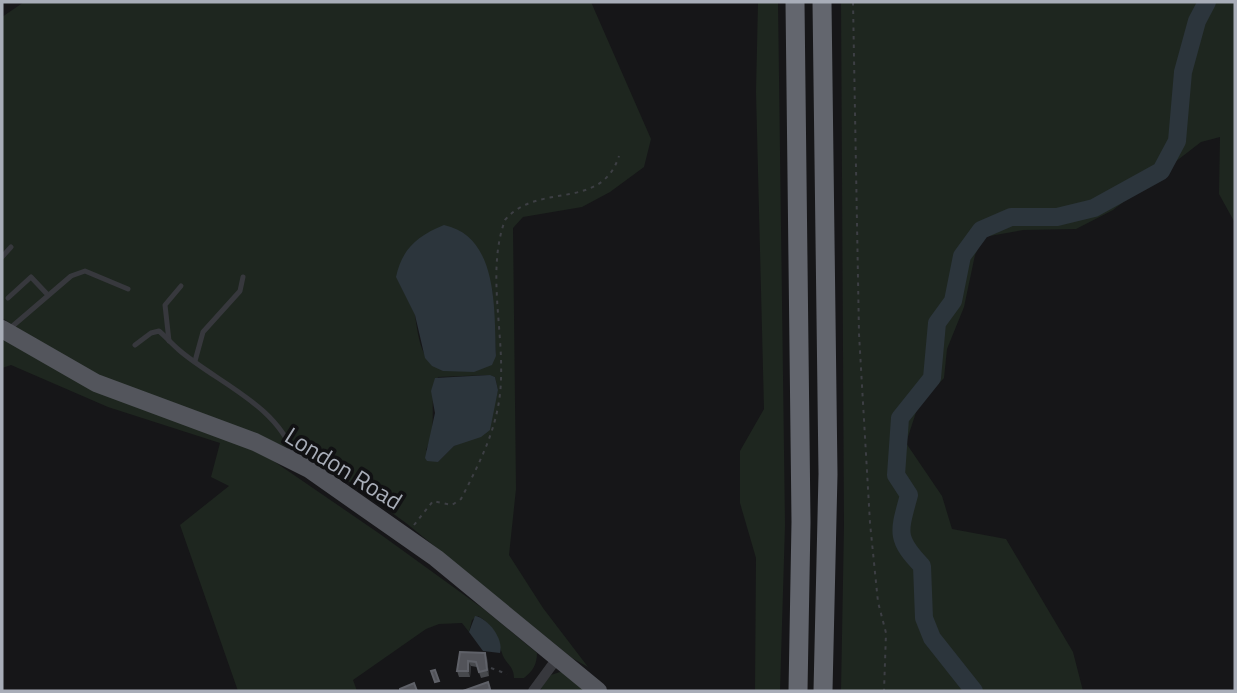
<svg xmlns="http://www.w3.org/2000/svg" width="1237" height="693" font-family="'Titillium Web',sans-serif">
<rect width="100%" height="100%" fill="#161618"/>
<g fill="#1e261f" fill-rule="evenodd">
<path d="M24 2H591L651 139 644 167 610 192 582 207 523 217 513 228 516 489 509 555 543 608 588 667 572 658 406 523 316 458 94 376 2 318V17ZM492 289 496 356C476 370 479 369 455 370 422 372 419 342 415 315ZM489 375 495 377 498 390 495 401 470 439 454 446 438 462 426 450C439 423 427 399 438 377Z"/>
<polygon points="758,2 778,2 785,525 780,691 755,691 756,558 740,503 740,451 764,409 756,92"/>
<polygon points="841,2 1235,2 1235,223 1219,194 1220,137 1201,142 1113,210 1076,229 1023,230 984,237 975,255 964,307 947,349 944,378 918,406 906,443 942,496 952,529 1006,539 1073,652 1083,691 841,691 844,525"/>
<path d="M2 331 256 449 380 534 485 610 537 653C537 664 533 671 524 678H514C514 665 505 664 502 653 497 639 492 623 478 616L472 620 469 632 462 623 439 624 426 629 353 680 357 691H238L180 525 229 486 211 477 220 443 108 407 11 365 2 368Z"/>
<polygon points="560,672 569,673 590,691 543,691 540,687 551,675"/>
</g>
<g fill="#2c353c">
<path d="M444 225C499 237 494 310 496 356L492 365 474 372 443 371 432 366 425 358 415 315 396 277C402 249 417 236 444 225Z"/>
<polygon points="490,375 495,377 498,390 490,430 481,437 454,446 438,462 427,461 425,458 435,413 431,391 435,378"/>
<path d="M475 616C488 618 504 639 500 653L483 651 469 632Z"/>
</g>
<g fill="none" stroke-linecap="round" stroke-linejoin="round">
<path stroke="#2c353c" stroke-width="18" d="M974 691 932 638 924 618 922 566C895 538 899 532 909 495L896 475 900 418 932 378 937 323 953 301 962 256 981 230 1011 217H1057L1094 208 1161 171 1177 141 1183 72 1197 21 1207 2"/>
<g stroke="#3d3f44" stroke-width="2" stroke-dasharray="3.5 5" stroke-linecap="butt">
<polyline points="853,2 859,334 870,523 878,602 886,633 884,691"/>
<path d="M414 525 433 501 452 505 461 499C481 460 500 424 501 379 503 327 487 269 505 220 538 181 601 212 619 156"/>
<polyline points="491,668 507,674"/>
</g>
<g stroke="#37383d" stroke-width="5">
<polyline points="2,257 11,247"/>
<polyline points="8,298 31,277 47,294"/>
<polyline points="8,330 71,276 85,271 128,289"/>
<polyline points="169,341 165,305 181,286"/>
<path d="M135 345 151 333 159 331C166 337 172 344 179 350 216 382 278 405 294 456"/>
<polyline points="195,361 203,332 240,291 243,277"/>
</g>
<polyline stroke="#37383d" stroke-width="10" points="533,691 558,657"/>
<polyline stroke="#53555c" stroke-width="18" points="2,329 96,383 255,442 309,469 436,558 598,691"/>
<g stroke="#63666e" stroke-width="19">
<polyline points="795,2 801,522 798,691"/>
<polyline points="822,2 828,474 823,691"/>
</g>
</g>
<polygon fill="#47494d" points="460,652 487,658 489,676 481,678 477,667 471,666 470,677 459,677 457,671"/>
<g fill="#2f3033">
<polygon points="485,653 487,658 489,676 487,670"/>
<polygon points="468,661 471,666 470,677 468,671"/>
</g>
<g fill="#525359" stroke="#5f6168" stroke-width="2">
<polygon points="460,652 485,653 487,670 479,672 476,662 468,661 468,671 457,671"/>
<polygon points="435,670 439,681 435,682 431,671"/>
<polygon points="488,682 490,689 483,691 463,691"/>
<polygon points="414,683 417,691 400,691 400,689"/>
</g>
<g text-anchor="middle" dominant-baseline="central" stroke-width="7" stroke-linejoin="round" paint-order="stroke">
<g font-size="24" fill="#a8adb8" stroke="#111113">
<text transform="translate(344 468) rotate(32)">London Road</text>
</g>
</g>
<rect width="1237" height="693" fill="none" stroke="#a8adb8" stroke-width="7"/>
</svg>
